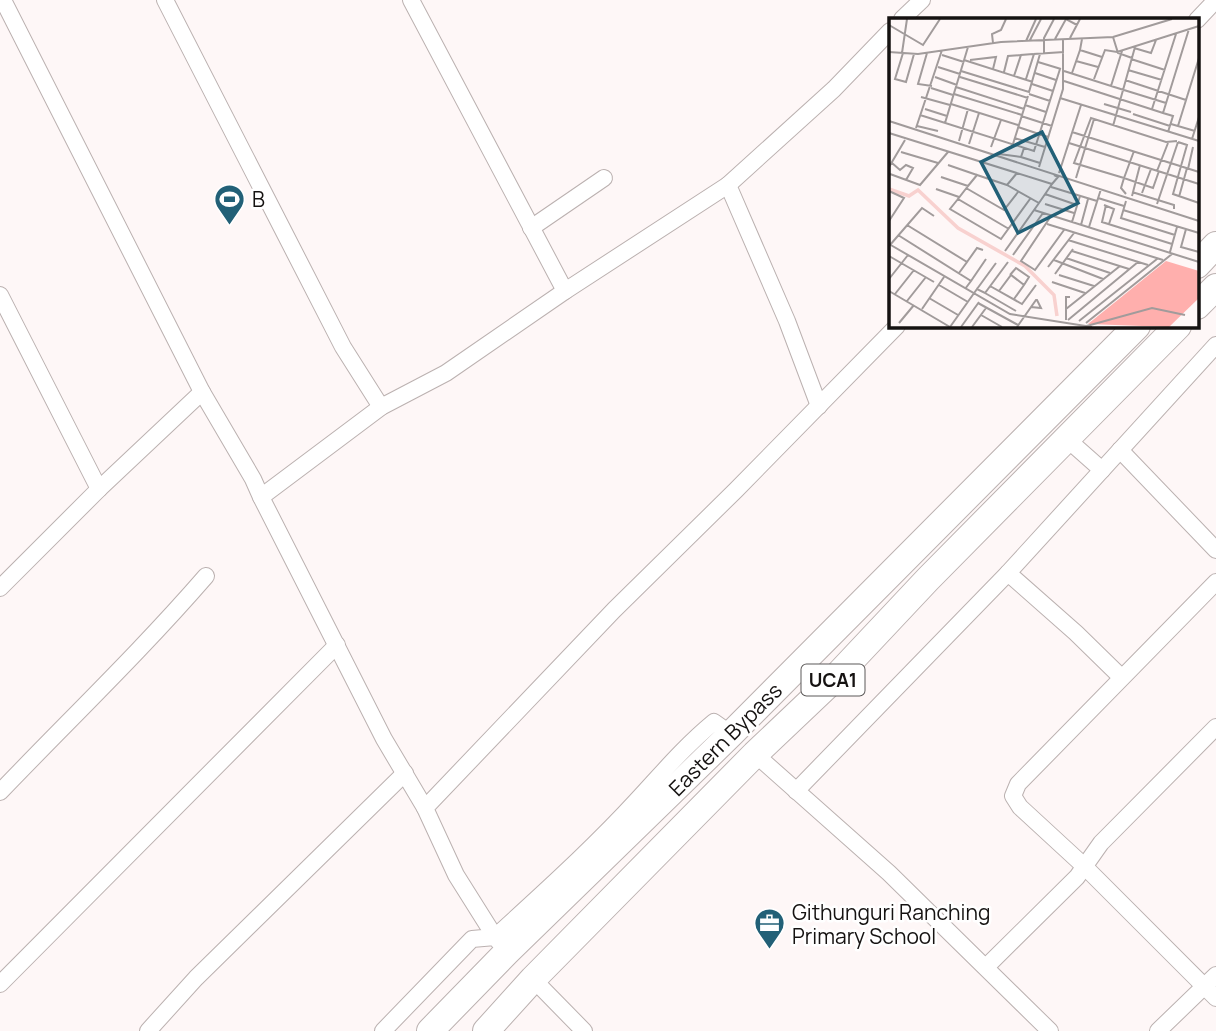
<svg xmlns="http://www.w3.org/2000/svg" width="1216" height="1031" font-family="Manrope,sans-serif">
<rect width="100%" height="100%" fill="#fef7f7"/>
<g fill="none" stroke-linecap="round" stroke-linejoin="round">
<defs>
<g id="minor">
<polyline points="3,0 202,392 253,479 261,497"/>
<polyline points="165,0 343,347 381,407"/>
<polyline points="411,0 565,291"/>
<polyline points="902,19 922,0"/>
<polyline points="1197,20 1216,0"/>
<polyline points="531,228 604,178"/>
<polyline points="0,295 99,489"/>
<polyline points="819,406 787,321 728,185 834,89 890,31"/>
<polyline points="1067,439 1102,470"/>
<polyline points="1120,450 1216,550"/>
<polyline points="1008,573 1216,345"/>
<polyline points="1216,582 1018,784 1013,796 1020,807 1083,865 1216,998"/>
<polyline points="0,588 99,489 202,392"/>
<path d="M731 734 714 722C679 751 655 782 624 814 583 857 539 897 495 937L456 875 425 808 614 610 736 490 897 326"/>
<polyline points="755,754 889,873 1050,1031"/>
<polyline points="796,791 1008,573 1076,633 1121,677"/>
<path d="M0 792C69 720 141 651 206 576"/>
<polyline points="425,808 384,739 261,497 381,407 446,373 565,291 728,185"/>
<polyline points="986,967 1077,877 1101,843 1216,727"/>
<polyline points="533,979 584,1031"/>
<polyline points="0,984 337,645"/>
<polyline points="148,1031 196,978 405,773"/>
<polyline points="383,1031 472,939 495,937 499,942"/>
<polyline points="1158,1031 1216,975"/>
</g>
<g id="primary">
<polyline points="1197,265 1216,245"/>
<polyline points="1197,306 1216,287"/>
<polyline points="430,1031 507,952 731,734 1137,326"/>
<polyline points="486,1031 533,979 755,754 833,680 928,579 1178,326"/>
</g>
</defs>
<use href="#minor" stroke="#bbb1b0" stroke-width="18"/>
<use href="#primary" stroke="#bbb1b0" stroke-width="28"/>
<use href="#minor" stroke="#fff" stroke-width="16"/>
<use href="#primary" stroke="#fff" stroke-width="26"/>
</g>
<defs>
<symbol id="stadium-pin" viewBox="-11 -11 22 30"><path d="M0 17L-7.5 6A9.5 9.5 0 1 1 7.5 6Z" fill="#226077" stroke="#fff"/><path d="M0-5a6.5 5 0 1 0 0 10a6.5 5 0 1 0 0-10ZM-3.5-1.8h7v3.6h-7Z" fill="#fff"/></symbol>
<symbol id="office-pin" viewBox="-11 -11 22 30"><path d="M0 17L-7.5 6A9.5 9.5 0 1 1 7.5 6Z" fill="#226077" stroke="#fff"/><path d="M-6-3h4V-5.5h4V-3h4V5H-6ZM-1-4.5V-3h2v-1.5ZM-6 0V1H6V0Z" fill="#fff"/></symbol>
</defs>
<g fill-rule="evenodd">
<use href="#stadium-pin" x="212" y="182" width="35" height="47"/>
<use href="#office-pin" x="752" y="906" width="35" height="47"/>
</g>
<g text-anchor="middle" dominant-baseline="central" stroke-width="5" stroke-linejoin="round" paint-order="stroke">
<rect fill="#fff" stroke="#5b5958" stroke-width="2" x="801.5" y="664.5" width="63" height="31" rx="5"/>
<g font-size="19" font-weight="bold" fill="#151211">
<text x="833" y="680">UCA1</text>
</g>
<g font-size="21" fill="#151211" stroke="#fff" text-anchor="start">
<text x="252" y="199">B</text>
<text x="792" y="912">Githunguri Ranching<tspan x="792" dy="24">Primary School</tspan></text>
</g>
<g font-size="21" fill="#151211" stroke="#fff">
<text transform="translate(725 739) rotate(-45)">Eastern Bypass</text>
</g>
</g>
<g transform="translate(889 18)">
<rect width="310" height="310" fill="#fef7f7"/>
<path d="M277 243 310 253V280L280 309 199 306Z" fill="#ffafad"/>
<path fill="none" stroke="#f8d1cf" stroke-width="3.5" d="M0 171 20 178 29 172 69 210 136 248 165 277 168 298"/>
<path fill="none" stroke="#a19b9b" stroke-width="2" d="M0 7 34 27 51 1M224 19 229 35 243 40M181 20 191 1M166 21 177 1 188 7M193 21 191 32 213 39M141 22 152 1M137 23 147 1M104 25 103 16 112 12 117 1M245 30 262 35 267 22M0 34 29 36 112 24 224 19 283 1M13 35 18 1M14 35 6 61 17 64 25 36M38 35 29 66 43 68M155 36V20L165 1M53 37 75 44M242 41 276 52M75 42 144 64M81 42 107 39 104 51M187 43 209 49M149 44 172 51M49 49 71 56M239 52 273 62M72 53 140 74 151 36M175 53 222 68 233 33M115 54 119 38 132 37M146 55 167 62M183 55 191 32M125 58 132 37 144 36M46 59 68 67M71 59 139 80M137 61 145 36 175 34M205 61 216 32 228 34 310 8M236 62 297 82M175 63 274 95M143 66 164 73M222 68 277 85M67 69 135 91M42 70 64 77M65 76 133 97M140 76 161 83M32 79 61 87M171 80 310 123M62 86 129 107M215 86 242 94M136 87 157 94M36 91 58 98M263 91 287 16M244 96 281 108M31 97 145 133 171 51M132 98 163 108M0 103 310 203M56 105 79 29M282 106 306 113M28 108 49 113M224 108 246 29M289 108 310 40M129 109 159 119M27 110 53 32M183 114 310 154M279 114 284 98 274 95 300 11M0 115 163 166 169 159 165 157M125 120 156 129M303 121 310 99M70 123 79 91M289 124 298 127 284 176 310 185M180 125 310 166M80 126 90 95M124 126 139 78M102 129 112 102M135 130 132 139 151 145M245 133 235 160 185 145 202 100 277 124 288 123M12 134 49 145M110 136 132 139M3 145 11 152 17 147 24 150 17 162M59 147 88 157M0 149 16 122M150 149 174 71V21M299 151 304 129M268 153 279 125M170 155 192 87M1 156 31 167 59 134M52 159 79 168 88 157 118 167 128 155M187 160 205 101M118 167 150 185 163 166M79 168 69 181 120 211M162 169 208 183M77 170 115 192 129 174M47 171 70 179M0 173 15 180 0 203M243 174 285 187V191M253 175 262 151M156 176 188 187M237 176 232 170 235 160 264 170 270 153M243 178 251 147M290 179 298 150M209 180 235 188M69 181 61 191 112 221 141 181M237 183 232 200 286 217M156 186 185 195M268 186 289 124M215 187 225 191 220 206M217 187 213 204 283 226M145 192 310 244M234 192 310 215M162 198 132 243 146 252 175 212M183 204 191 178M158 206 274 242M18 207 78 244 70 255M192 207 199 181M200 209 212 171M297 211 292 229 310 234M9 217 82 263 76 271M179 222 259 247M0 226 121 296 203 309M1 227 33 190 45 198M116 233 150 185M183 233 240 251M281 234 288 209M124 237 154 195M0 238 45 264M177 240 221 255M165 242 214 261M78 244 88 230 94 232M159 249 185 215M166 256 184 231M121 257 127 250 140 259 135 267M170 257 205 268M0 261 19 237M82 263 97 241M163 264 196 275M50 267 79 284M101 268 133 286 147 267M88 271 107 245M0 273 61 309 88 271 96 275 119 244M110 273 122 257 135 267 125 281M96 275 127 293M6 276 25 252M40 280 69 297M18 283 37 259M89 285 129 307M33 291 55 259M177 291 231 248M92 297 113 309M177 302V279H181M179 302 249 244M190 303 268 241M10 305 25 287M197 305 283 236M72 309 90 284M83 309 97 290M128 309 135 299 147 282H148L152 290 142 289M194 309 263 290 296 297"/>
<path fill="#226077" fill-opacity="0.15" stroke="#226077" stroke-width="3.5" d="M153 114 189 185 129 215 92 144Z"/>
<rect width="310" height="310" fill="none" stroke="#151211" stroke-width="3.5"/>
</g>
</svg>
